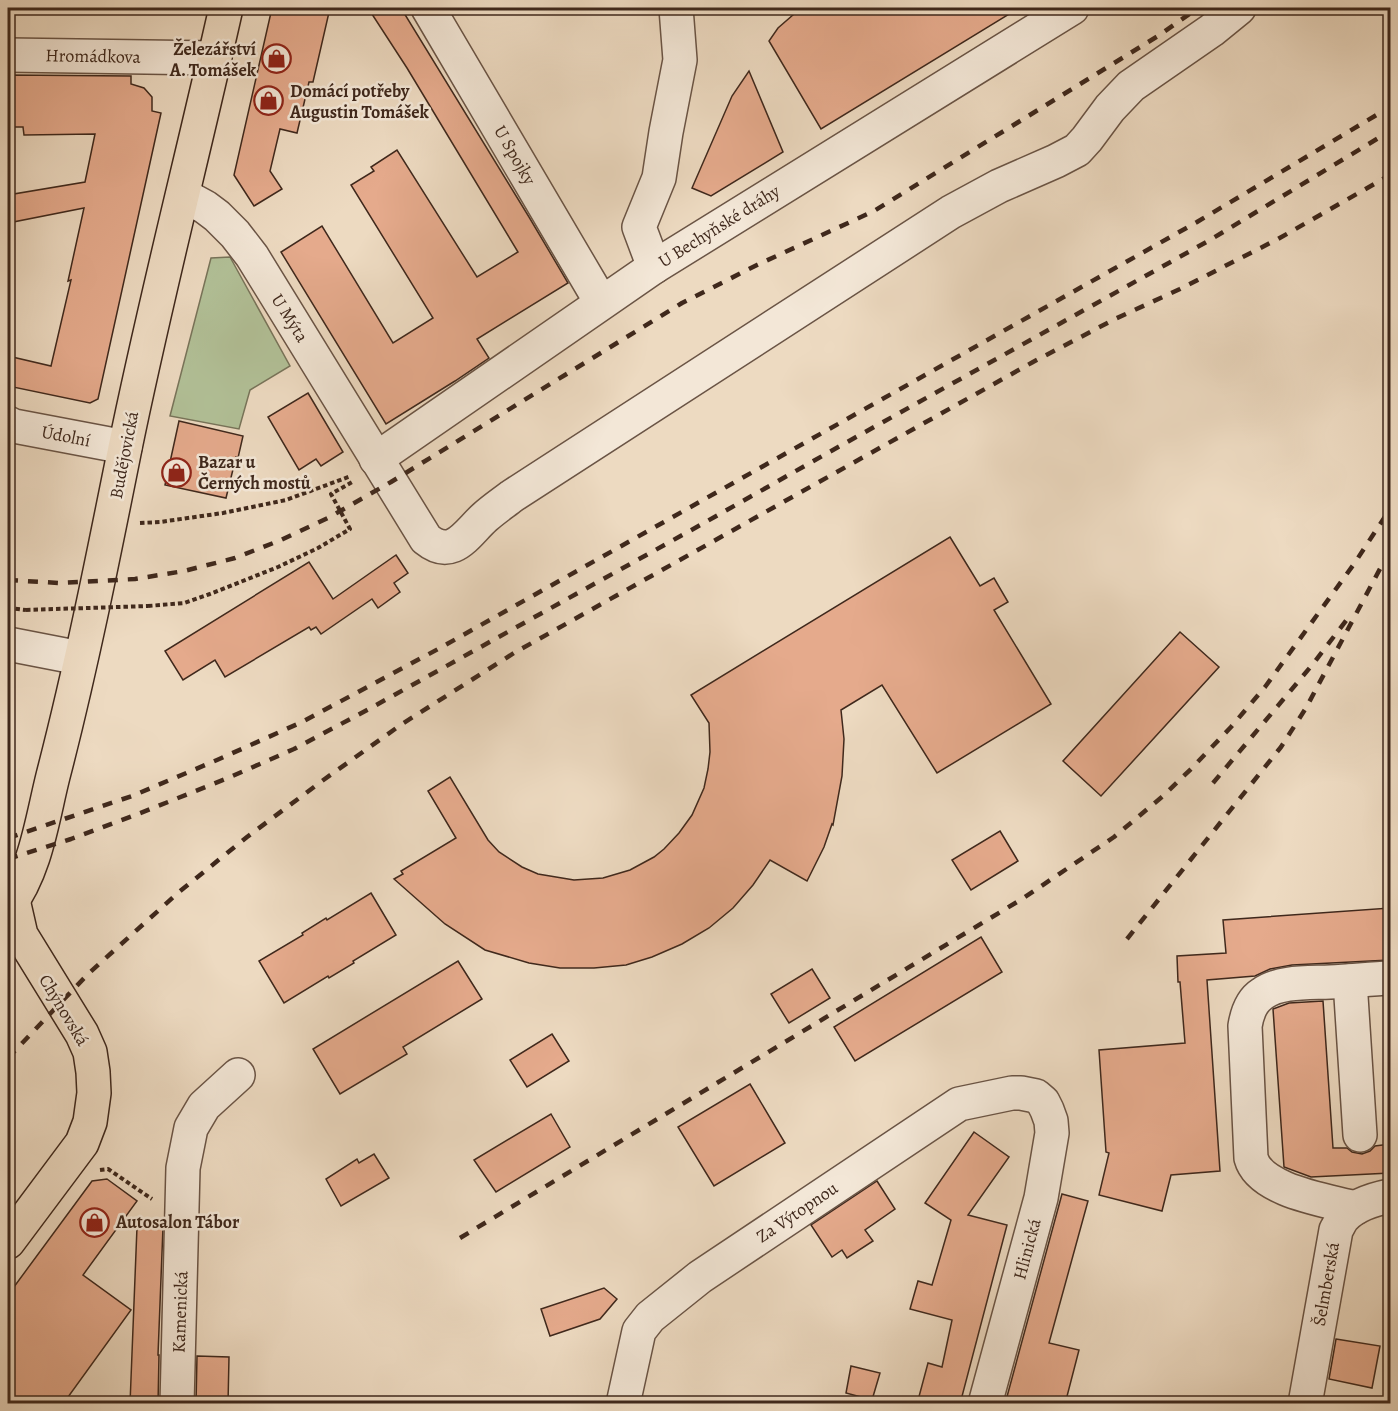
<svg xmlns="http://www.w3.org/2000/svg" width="1398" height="1411" font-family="Alegreya,serif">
<rect width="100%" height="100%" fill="#eddac1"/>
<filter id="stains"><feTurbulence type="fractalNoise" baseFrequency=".00333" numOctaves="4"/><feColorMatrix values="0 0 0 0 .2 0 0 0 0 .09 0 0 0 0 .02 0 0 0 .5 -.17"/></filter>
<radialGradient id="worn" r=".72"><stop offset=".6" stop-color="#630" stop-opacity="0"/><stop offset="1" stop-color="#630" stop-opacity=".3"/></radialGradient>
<polygon fill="#b2c198" stroke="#78745a" stroke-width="1.5" points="230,257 290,366 250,390 239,429 170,416 211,258"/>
<g fill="#e5aa8c" stroke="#3f281c" stroke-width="1.5">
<polygon points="272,8 330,8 313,82 309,82 297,133 280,129 270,171 282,189 254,206 234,175"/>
<polygon points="368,8 401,8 529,217 568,283 477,339 489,358 455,381 386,424 281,252 322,226 393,343 433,318 351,185 374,171 371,167 397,150 477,277 518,252 407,68"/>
<polygon points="801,8 1019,8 821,129 769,41 778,28"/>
<polygon points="749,71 783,152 711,196 692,188 732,96"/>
<polygon points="8,75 131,76 131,84 144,88 152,97 152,111 161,113 98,399 90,403 8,386 8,356 51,366 71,280 68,281 84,208 8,223 8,195 85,182 95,134 24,135 23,127 8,127"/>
<polygon points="308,393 343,452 321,466 316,459 299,470 268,417"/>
<polygon points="179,421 243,436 238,458 236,457 226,498 165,485"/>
<polygon points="950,537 980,586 994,578 1008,602 994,610 1051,704 937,773 882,685 841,710 844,739 842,776 833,825 832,824 824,847 807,881 770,860 753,885 733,908 709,928 682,944 652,957 626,965 594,968 560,968 529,963 485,950 445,924 394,879 403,874 401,871 456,838 428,791 450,777 488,840 499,852 522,867 538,874 574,880 603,878 630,870 654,857 664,849 679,833 692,815 704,788 708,769 710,752 709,723 691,695"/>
<polygon points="396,555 408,573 394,583 400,592 378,608 372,599 321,634 316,627 311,630 309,627 225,677 215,660 183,680 165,651 309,562 333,599"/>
<polygon points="1180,632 1219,667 1101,796 1063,761"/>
<polygon points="1000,831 1018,861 971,890 952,860"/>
<polygon points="371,893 396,935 353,961 354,963 329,978 328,976 284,1003 259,961 303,935 302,933 326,918 327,920"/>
<polygon points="1390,908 1390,960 1292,965 1270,969 1255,976 1207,980 1220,1171 1171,1175 1162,1211 1099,1195 1109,1153 1106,1152 1099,1050 1185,1043 1180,982 1178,982 1177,956 1226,953 1223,920"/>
<polygon points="981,937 1002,972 855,1061 834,1027"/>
<polygon points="458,961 482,999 403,1047 407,1054 340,1094 313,1049"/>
<polygon points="812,969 830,998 789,1023 771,994"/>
<polygon points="1323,1001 1333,1148 1347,1148 1352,1152 1362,1154 1370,1151 1375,1146 1390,1144 1390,1173 1311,1177 1284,1167 1273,1009 1289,1003"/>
<polygon points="552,1034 569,1061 527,1087 510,1060"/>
<polygon points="750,1084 785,1143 714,1186 678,1127"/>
<polygon points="551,1114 570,1147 496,1192 474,1160"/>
<polygon points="974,1132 1009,1157 968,1215 1007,1225 960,1404 917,1404 928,1363 942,1367 952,1320 910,1309 918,1281 932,1285 951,1220 925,1203"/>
<polygon points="374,1154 389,1178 341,1206 326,1179 357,1159 359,1163"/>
<polygon points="107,1179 137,1201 83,1275 131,1310 63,1404 8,1404 8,1295 92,1181"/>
<polygon points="877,1181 895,1209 865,1230 873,1241 847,1258 842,1250 832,1257 811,1225"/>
<polygon points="1062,1194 1088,1201 1049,1343 1079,1350 1065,1404 1005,1404"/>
<polygon points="137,1227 163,1227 158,1355 159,1355 158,1404 130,1404"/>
<polygon points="604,1288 617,1299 600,1319 550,1336 541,1309"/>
<polygon points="1336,1339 1380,1346 1372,1388 1329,1379"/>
<polygon points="197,1356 229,1357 228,1404 196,1404"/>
<polygon points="851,1366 880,1373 872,1400 846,1393"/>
</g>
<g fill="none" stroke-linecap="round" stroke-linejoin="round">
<defs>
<g id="minor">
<polyline points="428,8 601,302"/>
<polyline points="8,55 215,58"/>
<path d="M183 195 205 207 217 216 235 234 252 256 426 539C453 561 467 533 485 517 494 509 503 503 512 496L951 212 999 186 1056 161 1077 150 1087 139 1110 108 1131 86 1212 30 1239 8"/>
<polyline points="654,267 639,227 659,178 666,132 680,60 676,8"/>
<polyline points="8,423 14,426 125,447"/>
<polyline points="376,459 654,267 1072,8"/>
<polyline points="8,644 80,658"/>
<polyline points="1350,981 1360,1135"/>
<path d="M1355 1208C1326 1200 1260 1191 1251 1158L1245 1026C1247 1014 1251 1001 1262 994 1279 981 1309 983 1330 982 1350 981 1370 979 1390 978"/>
<polyline points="177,1404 183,1168 191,1128 204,1106 238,1075"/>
<polyline points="623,1404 639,1331 650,1317 700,1277 959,1104 1012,1093 1021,1093 1036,1096 1043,1102 1047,1110 1051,1121 1052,1133 1041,1198 985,1404"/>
<path d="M1305 1404 1336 1230C1339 1225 1341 1220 1344 1217 1356 1204 1375 1199 1390 1196"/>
</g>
<g id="major">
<path d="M8 907C36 870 42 820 53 776 81 668 103 558 125 448 155 301 193 155 226 8"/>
<polyline points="8,1242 82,1143 90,1122 94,1093 93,1072 90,1052 82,1034 21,935 13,900"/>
</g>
</defs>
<use href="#minor" stroke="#6a5445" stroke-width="36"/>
<use href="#major" stroke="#3f281c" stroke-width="36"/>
<g stroke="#3f281c" stroke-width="4" stroke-dasharray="4.5 3" stroke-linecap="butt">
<polyline points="140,523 160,522 223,513 286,500 351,476"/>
<polyline points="148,606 184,603 210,594 278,567 318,548 350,529 331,494 354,481"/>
<polyline points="8,608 26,610"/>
<polyline points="100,1170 108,1169 152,1199"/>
</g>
<use href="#minor" stroke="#f3e7d7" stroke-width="33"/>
<use href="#major" stroke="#eddac1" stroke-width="33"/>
<g stroke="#3f281c" stroke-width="4.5" stroke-dasharray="10 10" stroke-linecap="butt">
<polyline points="8,580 59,583 135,579 184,571 235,558 281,540 328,518 391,482 682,303 757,265 874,211 1158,36 1198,8"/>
<polyline points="1213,783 1313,664 1348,618"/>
<polyline points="8,838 132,796 217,760 302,722 440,648 1197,222 1390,107"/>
<polyline points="8,859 71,839 138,814 228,778 294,749 369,709 695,528 840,446 1210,240 1390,131"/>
<polyline points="1127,939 1281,747 1306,708 1390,550"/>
<polyline points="8,1058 88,974 179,892 247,837 322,781 402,724 514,653 1033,362 1115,319 1180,289 1278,239 1390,175"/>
<polyline points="460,1238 1022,899 1114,837 1163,796 1191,769 1231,727 1265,687 1354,564 1390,509"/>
</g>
<polyline stroke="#3f281c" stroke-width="4" stroke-dasharray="4.5 3" stroke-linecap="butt" points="26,610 148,606"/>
</g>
<defs>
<symbol id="shop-ring" viewBox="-11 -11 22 22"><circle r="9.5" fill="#f3e7d7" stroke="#8f2418" stroke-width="1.5"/><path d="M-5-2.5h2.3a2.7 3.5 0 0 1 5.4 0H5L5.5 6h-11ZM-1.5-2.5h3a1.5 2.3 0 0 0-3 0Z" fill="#8f2418"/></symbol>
</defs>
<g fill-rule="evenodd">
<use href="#shop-ring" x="260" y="42" width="33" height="33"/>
<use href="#shop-ring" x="252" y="84" width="33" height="33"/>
<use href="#shop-ring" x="160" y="456" width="33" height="33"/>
<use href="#shop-ring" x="78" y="1206" width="33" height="33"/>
</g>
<g text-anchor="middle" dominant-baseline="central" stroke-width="5" stroke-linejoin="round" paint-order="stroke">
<g font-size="18" font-weight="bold" fill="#3f281c" stroke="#f3e7d7" text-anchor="start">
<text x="256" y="49" text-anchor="end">Železářství<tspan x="256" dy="21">A. Tomášek</tspan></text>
<text x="290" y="91">Domácí potřeby<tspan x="290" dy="21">Augustin Tomášek</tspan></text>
<text x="198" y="462">Bazar u<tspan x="198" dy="21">Černých mostů</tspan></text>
<text x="116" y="1222">Autosalon Tábor</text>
</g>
<g font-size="18" fill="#3f281c" stroke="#f3e7d7">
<text transform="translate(93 56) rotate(1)">Hromádkova</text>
<text transform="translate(515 155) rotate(60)">U Spojky</text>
<text transform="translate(719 226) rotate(-32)">U Bechyňské dráhy</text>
<text transform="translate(290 318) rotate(58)">U Mýta</text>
<text transform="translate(66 436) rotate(11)">Údolní</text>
<text transform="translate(124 455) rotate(-79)">Budějovická</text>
<text transform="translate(64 1010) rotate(59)">Chýnovská</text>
<text transform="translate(797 1212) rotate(-34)">Za Výtopnou</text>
<text transform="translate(1027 1249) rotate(-75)">Hlinická</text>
<text transform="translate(1326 1284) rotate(-80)">Šelmberská</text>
<text transform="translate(180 1312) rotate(-88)">Kamenická</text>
</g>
</g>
<rect width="1398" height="1411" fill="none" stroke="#eddac1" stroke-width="30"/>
<rect x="9" y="9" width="1380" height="1393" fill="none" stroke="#3f281c" stroke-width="3"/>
<rect x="15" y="15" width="1368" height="1381" fill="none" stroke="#3f281c" stroke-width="1.5"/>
<rect width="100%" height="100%" filter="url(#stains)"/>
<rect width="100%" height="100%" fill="url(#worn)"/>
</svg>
